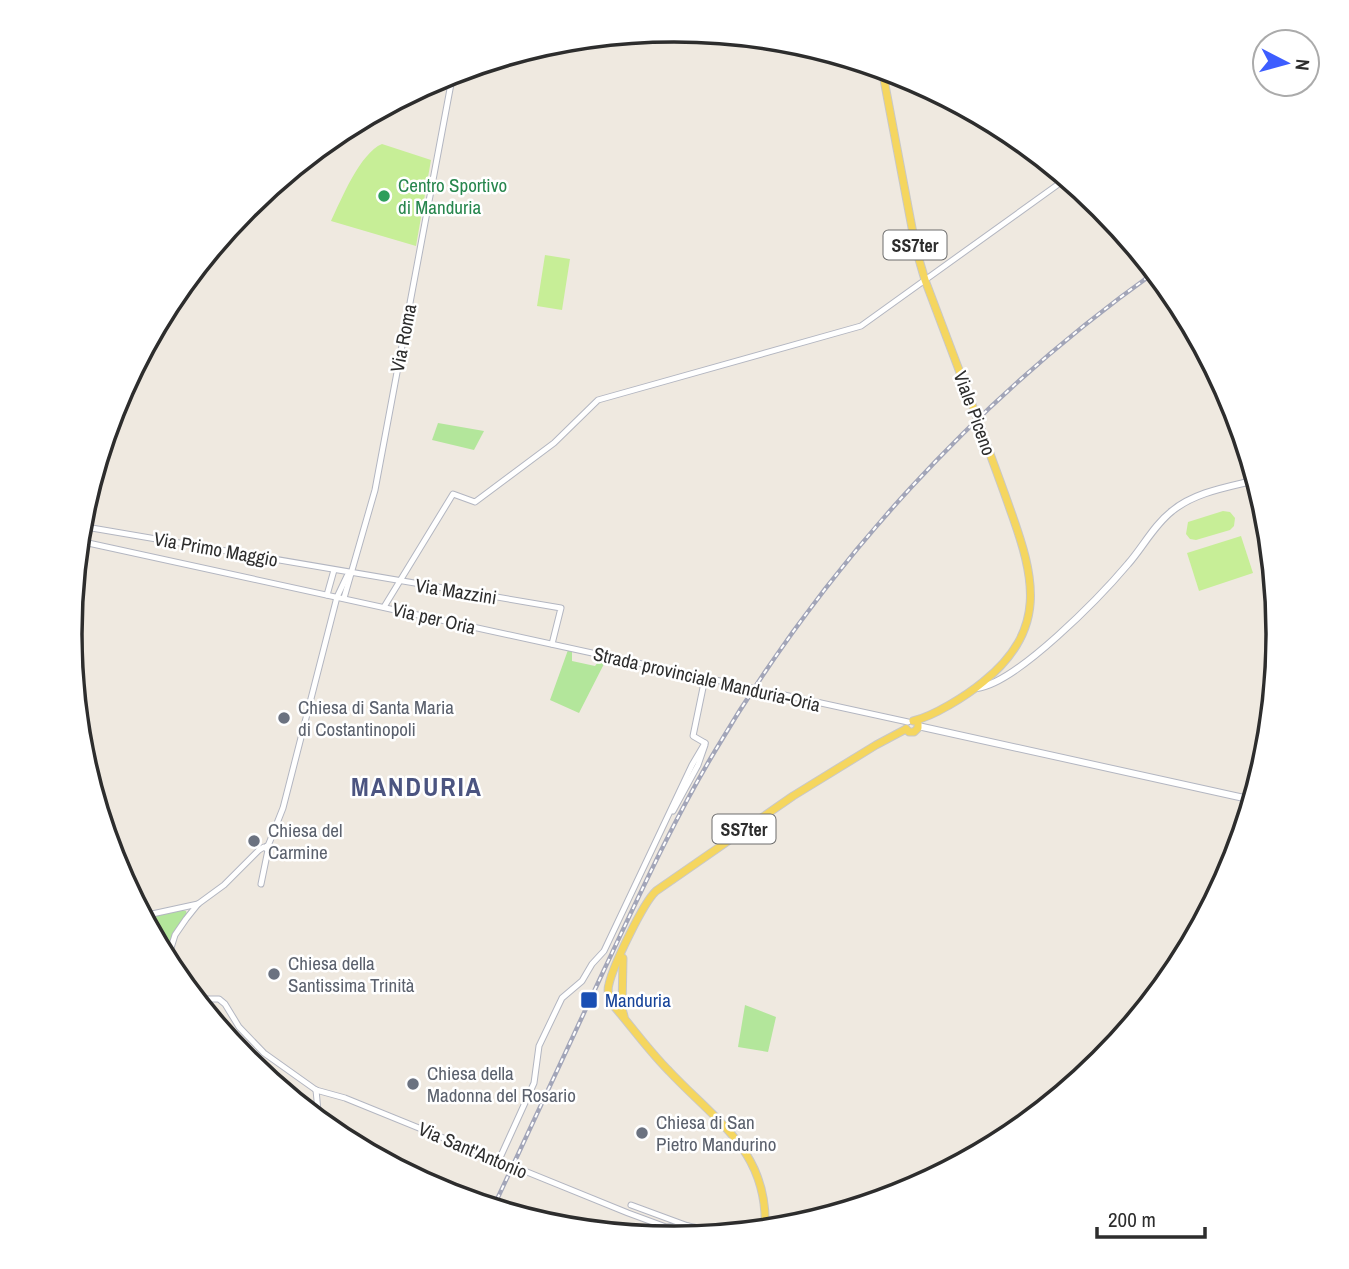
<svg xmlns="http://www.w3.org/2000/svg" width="1349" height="1269" font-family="'Archivo Narrow',sans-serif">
<rect width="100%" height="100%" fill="#efe9e0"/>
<g fill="#b3e69b">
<polygon points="438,423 484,431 474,450 432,440"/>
<polygon points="568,650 572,652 572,661 595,666 602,657 606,660 579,713 550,700"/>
<polygon points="182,910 186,911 187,914 175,931 164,956 144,919"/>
<polygon points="745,1005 776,1017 768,1052 738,1047"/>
</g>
<g fill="#c7ee97">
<path d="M382 144 431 160 416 246 331 221C341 200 360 153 382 144Z"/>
<polygon points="545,255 570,259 562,310 537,306"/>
<polygon points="1223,511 1230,512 1235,518 1234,526 1230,530 1196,540 1190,539 1186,534 1188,522"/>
<polygon points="1241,536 1253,573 1199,591 1187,553"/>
</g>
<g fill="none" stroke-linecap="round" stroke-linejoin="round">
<defs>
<g id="tertiary">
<polyline points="80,526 561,608 552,644"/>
<polyline points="79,541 908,722"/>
<polyline points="327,595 334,570"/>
<polyline points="344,598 375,490 453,73"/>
<polyline points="384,607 453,494 475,502 554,443 598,400 861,326 1067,178"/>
<polyline points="705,678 693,736 705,743"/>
<polyline points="673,811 698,765 705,745"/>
<polyline points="268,846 283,808 337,597 347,576 352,573"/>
<polyline points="261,884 268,850"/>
<polyline points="152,914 198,904"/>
<polyline points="167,961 175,935 186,919 198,904 224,885 259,850 264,847 268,850 267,846"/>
<polyline points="195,999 219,999 225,1004 239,1027 264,1053 316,1090"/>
<polyline points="316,1090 345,1098 628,1213 666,1227 688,1226"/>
<polyline points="316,1090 319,1121"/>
<polyline points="499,1160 534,1083 539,1046 562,998 582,981 592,964 604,951 692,765 705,743"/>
<polyline points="631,1205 688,1226 732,1234"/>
</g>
<g id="secondary">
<path d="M977 688C1017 683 1101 596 1128 564 1143 547 1154 525 1172 511 1195 492 1228 487 1256 480"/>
<polyline points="918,726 1253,800"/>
</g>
<g id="primary">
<polyline points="882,69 916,249 925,280 976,415"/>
<path d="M913 721C934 716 966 696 983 682 1048 630 1035 578 1010 509 1000 480 989 452 979 423"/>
<polyline points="906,729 909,732 914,732 918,728 918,724"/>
<polyline points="623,958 622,1009 624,1016"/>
<path d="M765 1230C769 1152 717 1122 669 1071 649 1051 632 1027 613 1005 609 999 607 991 609 984 613 966 643 903 656 891L793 796 876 745 906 729"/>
</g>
</defs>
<use href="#tertiary" stroke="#b3b6c1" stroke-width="7"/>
<use href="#secondary" stroke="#b3b6c1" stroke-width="8"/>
<use href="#primary" stroke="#c8c8c8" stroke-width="9"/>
<use href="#tertiary" stroke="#fff" stroke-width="5"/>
<use href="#secondary" stroke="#fff" stroke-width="6"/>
<use href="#primary" stroke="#f5d65f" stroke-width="7"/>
<defs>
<path id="rail" d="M493 1208C530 1129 567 1049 604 970 639 896 673 821 715 751 826 563 978 398 1155 272"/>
</defs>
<use href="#rail" stroke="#a2a5b8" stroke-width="4.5"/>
<use href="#rail" stroke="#fff" stroke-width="2" stroke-dasharray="5" stroke-linecap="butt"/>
<defs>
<polyline id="primary-bridge" points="976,415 979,423"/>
</defs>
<use href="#primary-bridge" stroke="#c8c8c8" stroke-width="9" stroke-linecap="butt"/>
<use href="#primary-bridge" stroke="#f5d65f" stroke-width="7"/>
</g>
<circle fill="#2e9e5b" stroke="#fff" stroke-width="2.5" cx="384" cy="196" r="7"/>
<g fill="#6b7280" stroke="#fff" stroke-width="2.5">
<circle cx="284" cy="718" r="7"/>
<circle cx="254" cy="841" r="7"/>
<circle cx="274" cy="974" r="7"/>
<circle cx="413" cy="1084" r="7"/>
<circle cx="642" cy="1133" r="7"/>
</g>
<rect fill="#1a4fb4" stroke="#fff" stroke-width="2.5" x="580" y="991" width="18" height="18" rx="3.5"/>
<g text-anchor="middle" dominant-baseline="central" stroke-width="5" stroke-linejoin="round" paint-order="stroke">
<g fill="#fff" stroke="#6c6c6c" stroke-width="2">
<rect x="883.5" y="230.5" width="63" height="29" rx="5"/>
<rect x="712.5" y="814.5" width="63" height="29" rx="5"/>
</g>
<g font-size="18" font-weight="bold" fill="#2d2d2d">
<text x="915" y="245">SS7ter</text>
<text x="744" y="829">SS7ter</text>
</g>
<g font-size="19" fill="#27864d" stroke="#fff" text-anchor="start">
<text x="398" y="185">Centro Sportivo<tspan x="398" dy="22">di Manduria</tspan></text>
</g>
<g font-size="19" fill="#2d2d2d" stroke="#fff">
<text transform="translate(403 338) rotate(-79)">Via Roma</text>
<text transform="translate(975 413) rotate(70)">Viale Piceno</text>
<text transform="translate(216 549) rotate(10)">Via Primo Maggio</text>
<text transform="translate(456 591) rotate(9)">Via Mazzini</text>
<text transform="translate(434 618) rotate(13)">Via per Oria</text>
<text transform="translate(707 679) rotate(13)">Strada provinciale Manduria-Oria</text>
<text transform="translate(473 1150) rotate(23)">Via Sant'Antonio</text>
</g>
<g font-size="19" fill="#5b616d" stroke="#fff" text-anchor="start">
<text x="298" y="707">Chiesa di Santa Maria<tspan x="298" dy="22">di Costantinopoli</tspan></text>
<text x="268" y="830">Chiesa del<tspan x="268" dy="22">Carmine</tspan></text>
<text x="288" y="963">Chiesa della<tspan x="288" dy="22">Santissima Trinità</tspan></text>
<text x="427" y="1073">Chiesa della<tspan x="427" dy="22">Madonna del Rosario</tspan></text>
<text x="656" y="1122">Chiesa di San<tspan x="656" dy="22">Pietro Mandurino</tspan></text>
</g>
<g font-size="19" fill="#164399" stroke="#fff" text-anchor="start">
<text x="605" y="1000">Manduria</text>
</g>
<g font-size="26" font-weight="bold" letter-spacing="2" fill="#4b5480" stroke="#fff">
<text x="417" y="786">MANDURIA</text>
</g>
</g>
<path d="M0 0H1349V1269H0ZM82 634a592 592 0 1 1 1184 0a592 592 0 1 1-1184 0Z" fill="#fff" fill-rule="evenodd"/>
<path fill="none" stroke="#2d2d2d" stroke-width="3.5" d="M82 634a592 592 0 1 1 1184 0a592 592 0 1 1-1184 0Z"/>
<g transform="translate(1286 63) rotate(96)"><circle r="33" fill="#ffffff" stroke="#ababab" stroke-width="2"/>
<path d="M0-5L12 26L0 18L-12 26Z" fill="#3d5dff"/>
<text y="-10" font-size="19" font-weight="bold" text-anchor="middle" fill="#2d2d2d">N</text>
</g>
<path d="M1097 1227v10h108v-10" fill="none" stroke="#2d2d2d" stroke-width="3.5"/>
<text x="1108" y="1227" font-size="21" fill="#2d2d2d" stroke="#ffffff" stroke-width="5" paint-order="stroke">200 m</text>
</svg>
